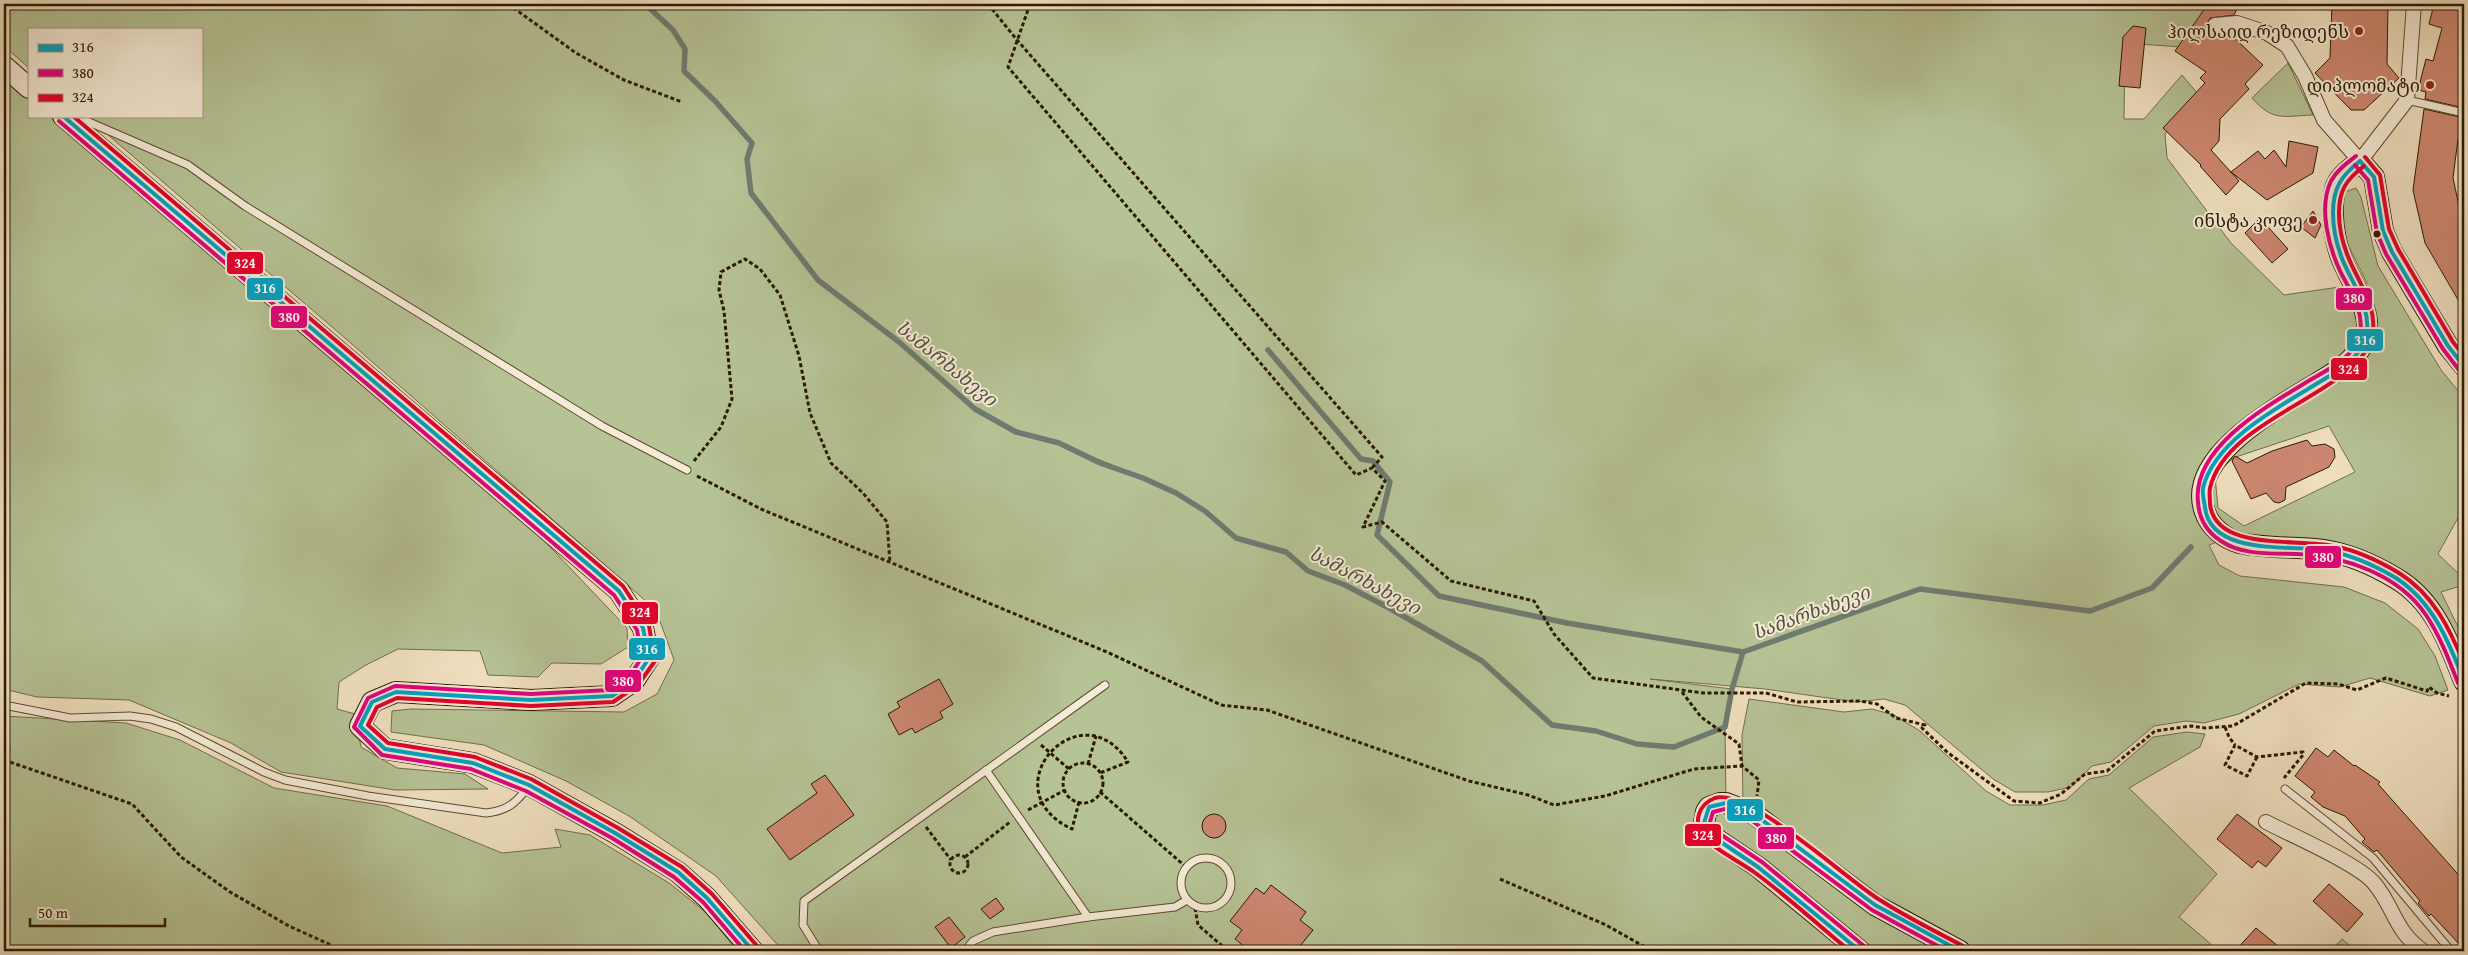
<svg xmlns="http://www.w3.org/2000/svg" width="2468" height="955" font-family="'Gentium Book Plus','Noto Serif Georgian',serif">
<rect width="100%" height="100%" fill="#f0e0c0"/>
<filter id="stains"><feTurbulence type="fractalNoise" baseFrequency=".004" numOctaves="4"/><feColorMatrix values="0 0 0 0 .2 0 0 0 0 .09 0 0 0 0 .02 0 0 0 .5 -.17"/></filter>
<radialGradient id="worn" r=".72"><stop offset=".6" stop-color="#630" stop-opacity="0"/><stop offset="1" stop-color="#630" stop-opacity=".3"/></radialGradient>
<g fill="#b6c395" stroke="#706e4b" fill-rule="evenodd">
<path d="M4 4H2205L2196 48 2125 43 2124 119H2144L2182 75 2198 94 2165 134 2167 158 2231 243 2284 295 2367 283 2343 235 2342 193 2356 188 2361 197 2378 266 2441 370 2464 398V507L2438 554 2464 579V585L2441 592 2464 639V681L2442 628 2377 568 2228 538 2209 545 2219 565 2240 576 2344 587 2385 603 2418 629 2435 656 2448 690 2430 696 2370 678 2340 687 2299 684 2239 714 2204 723 2186 721 2154 726 2111 762 2092 766 2071 787 2048 792H2015L1993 779 1905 705 1884 699 1856 702 1765 689 1650 679 1732 689 1725 727 1726 803 1960 951H783L716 876 629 816 566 781 484 745 391 732 392 711 410 709 624 712 657 694 674 660 656 610 338 332 86 116H201V29H29V68L4 46ZM2329 426 2355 472 2244 526 2218 508 2215 476 2233 458ZM1070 448H1071L1132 473 1100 463Z"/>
<path d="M2288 63 2313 115C2283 116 2273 122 2252 98Z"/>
<polygon points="4,79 29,100 29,116 49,116 332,352 536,532 627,628 628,647 601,664 552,663 538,677 488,675 480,651 398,649 366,665 339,682 337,709 355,714 361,747 397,768 465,774 488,789 395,790 281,772 231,743 129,700 37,697 4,689"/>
<polygon points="1749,699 1844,712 1872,709 1894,715 1920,731 1986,791 2010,805 2043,805 2066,800 2089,779 2109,775 2153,737 2187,732 2205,734 2200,747 2129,788 2217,874 2179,917 2219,951 1970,951 1885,905 1743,808 1742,735"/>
<polygon points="4,716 126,723 180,740 274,788 387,806 502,853 561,847 555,829 590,835 669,883 708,914 737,951 4,951 4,756 11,750 4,746"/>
<polygon points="2342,939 2356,951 2330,951"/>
</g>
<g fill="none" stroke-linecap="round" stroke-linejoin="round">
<g stroke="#6f7b71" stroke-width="5.5">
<polyline points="645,4 673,30 685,49 684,71 715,101 752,143 747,159 751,193 818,280 899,342 975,409 1016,432 1059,443 1100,463 1143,478 1176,493 1205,511 1236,538 1286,552 1308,571 1345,585 1389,608 1482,661 1552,725 1596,731 1637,744 1674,747 1725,727 1732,689 1743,652 1920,589 2090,611 2152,588 2191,547"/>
<polyline points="1268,350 1361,459 1373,461 1390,482 1377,535 1439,596 1567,623 1743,652"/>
</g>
</g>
<g fill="#cd8770" stroke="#2b1a01">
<polygon points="2208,4 2239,4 2234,15 2210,18 2206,25 2208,30 2215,34 2229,33 2263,65 2245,84 2249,89 2220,119 2219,141 2211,150 2239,181 2226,195 2200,166 2201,165 2163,128 2205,83 2200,78 2206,72 2175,51"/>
<polygon points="2332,4 2388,4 2387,64 2399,78 2364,110 2351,110 2315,73 2330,58"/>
<polygon points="2434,4 2464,4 2464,108 2425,99 2426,92 2418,90 2426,59 2433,61 2442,28 2429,24"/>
<polygon points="2133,26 2146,28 2140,88 2119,86 2123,37"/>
<polygon points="2424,109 2464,118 2464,140 2458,139 2453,178 2460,211 2464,210 2464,310 2425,243 2413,190"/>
<polygon points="2289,141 2318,147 2313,173 2267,200 2231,172 2258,151 2265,159 2274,150 2286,167"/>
<polygon points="2313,211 2321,225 2315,238 2301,227"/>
<polygon points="2260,218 2288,249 2272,263 2245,233"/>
<polygon points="2307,440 2312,446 2325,444 2334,449 2335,457 2329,467 2286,487 2285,500 2279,503 2274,502 2266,493 2251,499 2232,461 2235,456 2247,463 2272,451"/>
<polygon points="939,679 953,704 940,712 943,718 915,733 912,728 899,735 888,714 900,707 897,702"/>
<polygon points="2316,748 2328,757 2334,750 2354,766 2355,765 2380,782 2378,784 2464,881 2464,946 2461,946 2431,914 2429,916 2418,903 2420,901 2377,850 2374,852 2362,842 2365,839 2345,816 2323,807 2311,797 2315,792 2295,776"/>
<polygon points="825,775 854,815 790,860 767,829 817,793 811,784"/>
<polygon points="2237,814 2282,848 2266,867 2258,861 2252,868 2217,839"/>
<circle cx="1214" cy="826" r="12"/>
<polygon points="2329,884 2363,914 2347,932 2313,901"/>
<polygon points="1271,885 1306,912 1300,920 1313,930 1296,951 1250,951 1235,939 1242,930 1230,921 1256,888 1264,894"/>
<polygon points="996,898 1004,909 990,919 981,909"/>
<polygon points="949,917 965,937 951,948 935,927"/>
<polygon points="2256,928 2284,951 2235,951"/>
</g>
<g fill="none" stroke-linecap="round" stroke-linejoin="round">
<defs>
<g id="lane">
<polyline points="2407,100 2464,113"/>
<polyline points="75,116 188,165 245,206 602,426 687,470"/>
<path d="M4 705 70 718 130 716 151 719 176 727 264 772 285 780 368 796 486 813C507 811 516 803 528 787"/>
<polyline points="986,770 1088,917"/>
<polyline points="2285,789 2373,858 2451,951"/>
<circle cx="1206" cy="883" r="25"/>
<polyline points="819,951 803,925 804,901 1105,685"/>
<polyline points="965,951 973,941 993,932 1088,917 1175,907 1187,900"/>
<polyline points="2463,951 2464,951"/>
</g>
<g id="street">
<polyline points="2215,25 2237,23 2267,33 2287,46 2305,76 2324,120 2360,161 2407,100 2414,4"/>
<path d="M2266 822C2291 835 2358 864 2374 883 2395 908 2393 929 2423 951"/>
</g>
<g id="secondary">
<polyline points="4,66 29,88"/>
<polyline points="63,116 619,591 643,628 649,658 634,681 612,696 531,700 396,692 372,702 360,726 385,749 473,763 529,785 615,833 678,872 707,898 753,951"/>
<path d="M2464 366 2448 346 2392 252 2383 231 2374 177 2360 161C2351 168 2338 177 2335 189 2330 212 2334 243 2344 264 2353 285 2374 315 2365 339 2361 351 2351 360 2341 368 2302 396 2182 450 2205 512 2210 527 2225 539 2240 543 2267 549 2296 546 2323 550 2349 554 2374 565 2397 579 2434 601 2449 642 2464 681"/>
<polyline points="1860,951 1758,867 1709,834 1704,823 1706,812 1709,807 1720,803 1726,803 1754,814 1875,905 1960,951"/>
</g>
</defs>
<use href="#lane" stroke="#5c4c31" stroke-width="9"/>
<use href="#street" stroke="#5c4c31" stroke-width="16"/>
<use href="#secondary" stroke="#2b1a01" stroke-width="22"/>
<g stroke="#2b1a01" stroke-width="3" stroke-dasharray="4 2.5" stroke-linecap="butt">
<polyline points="508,4 576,53 624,80 682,102"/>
<polyline points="988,4 1017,40 1382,457 1372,468"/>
<polyline points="1030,4 1008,67 1356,475 1372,468 1385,481 1363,527 1382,522 1451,581 1534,601 1554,634 1593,678 1703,693 1766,693 1797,702 1860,701 1877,704 1896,718 1925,725 1922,728 1947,752 2014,801 2040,803 2061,794 2085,774 2107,771 2155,731 2191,726 2205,728 2233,726 2306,683 2338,684 2357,690 2386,678 2427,691 2429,687 2437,693 2449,696"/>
<polyline points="694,461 721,427 732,399 724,311 719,290 721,272 745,259 760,269 780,295 799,356 810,413 831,463 863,493 887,522 890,563"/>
<polyline points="697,476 761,509 1107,652 1221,705 1267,710 1469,781 1528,795 1554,805 1605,796 1694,769 1742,766 1759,780 1757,796"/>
<polyline points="1682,692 1701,717 1739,744 1742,766"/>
<polyline points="2225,727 2229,737 2235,745"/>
<polyline points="1041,745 1069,769"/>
<polyline points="2257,757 2247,776 2225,765 2235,745 2257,757 2303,752 2303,755 2284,778"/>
<polyline points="4,760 132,804 181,857 230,892 289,926 331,945 333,951"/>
<circle cx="1083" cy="783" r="20"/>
<polyline points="1088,764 1096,736"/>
<polyline points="1100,792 1186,867"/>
<path d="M1079 802 1072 829C987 789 1081 687 1128 762L1100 773"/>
<polyline points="1028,810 1065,790"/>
<polyline points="926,827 951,860"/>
<circle cx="959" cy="864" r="9"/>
<polyline points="965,857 1010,822"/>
<polyline points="1500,879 1606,925 1652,951"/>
<polyline points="1195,908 1198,925 1228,951"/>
</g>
<use href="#lane" stroke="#f5ebd6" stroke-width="7"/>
<use href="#street" stroke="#f5ebd6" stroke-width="14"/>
<use href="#secondary" stroke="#f5ebd6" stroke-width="20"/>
<defs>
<g id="bus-1">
<polyline points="63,116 619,591 643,628 649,658 634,681 612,696 531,700 396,692 372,702 360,726 385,749 473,763 529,785 615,833 678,872 707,898 753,951"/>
<path d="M2360 161C2341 176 2333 188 2333 213 2333 228 2336 242 2341 256 2350 281 2373 308 2366 336 2360 361 2332 374 2313 386 2275 409 2214 442 2203 488 2202 494 2204 501 2205 507 2210 556 2290 545 2324 550 2349 554 2374 565 2396 578 2433 602 2449 642 2464 681"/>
<polyline points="2360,161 2374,177 2383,231 2392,252 2448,346 2464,366"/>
<polyline points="1860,951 1758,867 1709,834 1704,823 1709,807 1726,803 1754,814 1875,905 1960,951"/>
</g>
<g id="bus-2">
<polyline points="59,121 614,595 637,630 642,657 629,677 610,690 531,694 395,686 368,698 354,727 382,755 471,769 526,791 612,838 674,877 703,902 745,951"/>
<path d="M2356 156C2347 163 2337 170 2331 181 2318 208 2329 248 2341 273 2351 292 2366 315 2359 337 2353 358 2327 370 2310 380 2269 405 2192 447 2198 502 2199 519 2207 532 2221 541 2243 556 2273 553 2298 554 2345 556 2399 575 2426 615 2440 636 2449 660 2458 683"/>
<polyline points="2355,165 2368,180 2377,233 2386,254 2443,349 2459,370"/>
<polyline points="1864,946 1762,862 1714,830 1710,822 1713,812 1725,809 1751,820 1872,910 1947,951"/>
</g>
<g id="bus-3">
<polyline points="73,116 623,586 649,626 655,661 638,685 613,702 531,706 397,698 377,707 368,725 388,743 475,757 531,779 618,828 682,867 712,894 758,947"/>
<polyline points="2365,157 2380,175 2389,229 2398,249 2453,342 2464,356"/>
<path d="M2364 166C2346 180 2339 190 2339 213 2339 227 2342 241 2347 254 2357 281 2379 307 2372 336 2359 394 2227 416 2210 488 2209 493 2210 499 2210 504 2215 552 2299 538 2333 546 2356 550 2379 561 2399 573 2433 594 2450 629 2464 664"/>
<path d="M1850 951C1818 925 1787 896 1754 872 1742 863 1712 848 1704 837 1692 822 1699 804 1715 798 1748 787 1848 881 1880 900 1906 917 1935 931 1963 946"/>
</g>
</defs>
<use href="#bus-1" stroke="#f5ebd6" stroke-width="8"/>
<use href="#bus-2" stroke="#f5ebd6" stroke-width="8"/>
<use href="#bus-3" stroke="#f5ebd6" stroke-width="8"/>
<use href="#bus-1" stroke="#02a2c4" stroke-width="4"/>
<use href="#bus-2" stroke="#e5007d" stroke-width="4"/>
<use href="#bus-3" stroke="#e4002b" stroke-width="4"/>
</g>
<g fill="#8f2418" stroke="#f5ebd6" stroke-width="2">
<circle cx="2359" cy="31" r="5"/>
<circle cx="2430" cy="85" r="5"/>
<circle cx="2313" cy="220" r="5"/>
</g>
<circle fill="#2b1a01" stroke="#f5ebd6" stroke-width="2" cx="2377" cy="234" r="4.5"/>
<g text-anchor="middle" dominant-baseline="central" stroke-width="4" stroke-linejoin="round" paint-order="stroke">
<g font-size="18" fill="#2b1a01" stroke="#f5ebd6" text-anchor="end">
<text x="2349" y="31">ჰილსაიდ რეზიდენს</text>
<text x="2420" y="85">დიპლომატი</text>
<text x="2303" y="220">ინსტა კოფე</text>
</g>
<g font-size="19" font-style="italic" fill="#535242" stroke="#f5ebd6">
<text transform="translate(947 363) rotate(39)">სამარხახევი</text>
<text transform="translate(1365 580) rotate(28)">სამარხახევი</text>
<text transform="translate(1811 612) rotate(-20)">სამარხახევი</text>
</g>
</g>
<g stroke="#f5ebd6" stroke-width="2">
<rect x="226" y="251" width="38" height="24" rx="5" fill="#e4002b"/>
<rect x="246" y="277" width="38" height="24" rx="5" fill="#02a2c4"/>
<rect x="2335" y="287" width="38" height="24" rx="5" fill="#e5007d"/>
<rect x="270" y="305" width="38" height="24" rx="5" fill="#e5007d"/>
<rect x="2346" y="328" width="38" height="24" rx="5" fill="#02a2c4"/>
<rect x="2330" y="357" width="38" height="24" rx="5" fill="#e4002b"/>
<rect x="2304" y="545" width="38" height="24" rx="5" fill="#e5007d"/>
<rect x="621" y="601" width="38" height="24" rx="5" fill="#e4002b"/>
<rect x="628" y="637" width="38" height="24" rx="5" fill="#02a2c4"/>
<rect x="604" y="669" width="38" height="24" rx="5" fill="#e5007d"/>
<rect x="1726" y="798" width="38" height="24" rx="5" fill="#02a2c4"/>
<rect x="1684" y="823" width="38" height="24" rx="5" fill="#e4002b"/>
<rect x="1757" y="826" width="38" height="24" rx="5" fill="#e5007d"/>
</g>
<g font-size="14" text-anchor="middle" font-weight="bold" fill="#fff">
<text x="245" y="268">324</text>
<text x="265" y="293">316</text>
<text x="2354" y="303">380</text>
<text x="289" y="322">380</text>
<text x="2365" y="345">316</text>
<text x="2349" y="374">324</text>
<text x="2323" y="562">380</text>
<text x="640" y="617">324</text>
<text x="647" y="654">316</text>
<text x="623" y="686">380</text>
<text x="1745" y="815">316</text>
<text x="1703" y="840">324</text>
<text x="1776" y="843">380</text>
</g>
<rect width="2468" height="955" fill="none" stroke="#f0e0c0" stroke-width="20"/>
<rect x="5" y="5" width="2458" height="945" fill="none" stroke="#2b1a01" stroke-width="2.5"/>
<rect x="10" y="10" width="2448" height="935" fill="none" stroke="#2b1a01"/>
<rect x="28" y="28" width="175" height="90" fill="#f5ebd6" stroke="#a49781"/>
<rect x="38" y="44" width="25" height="8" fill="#02a2c4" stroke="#a49781"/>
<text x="72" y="52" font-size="15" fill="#2b1a01">316</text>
<rect x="38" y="69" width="25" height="8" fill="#e5007d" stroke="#a49781"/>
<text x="72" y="78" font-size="15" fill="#2b1a01">380</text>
<rect x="38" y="94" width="25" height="8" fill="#e4002b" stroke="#a49781"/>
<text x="72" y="102" font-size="15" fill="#2b1a01">324</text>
<path d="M30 918v8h135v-8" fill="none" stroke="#2b1a01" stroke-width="2.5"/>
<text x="38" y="918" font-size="15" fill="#2b1a01" stroke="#f5ebd6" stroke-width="4" paint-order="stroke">50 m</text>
<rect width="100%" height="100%" filter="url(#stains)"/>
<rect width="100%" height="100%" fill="url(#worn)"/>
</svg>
